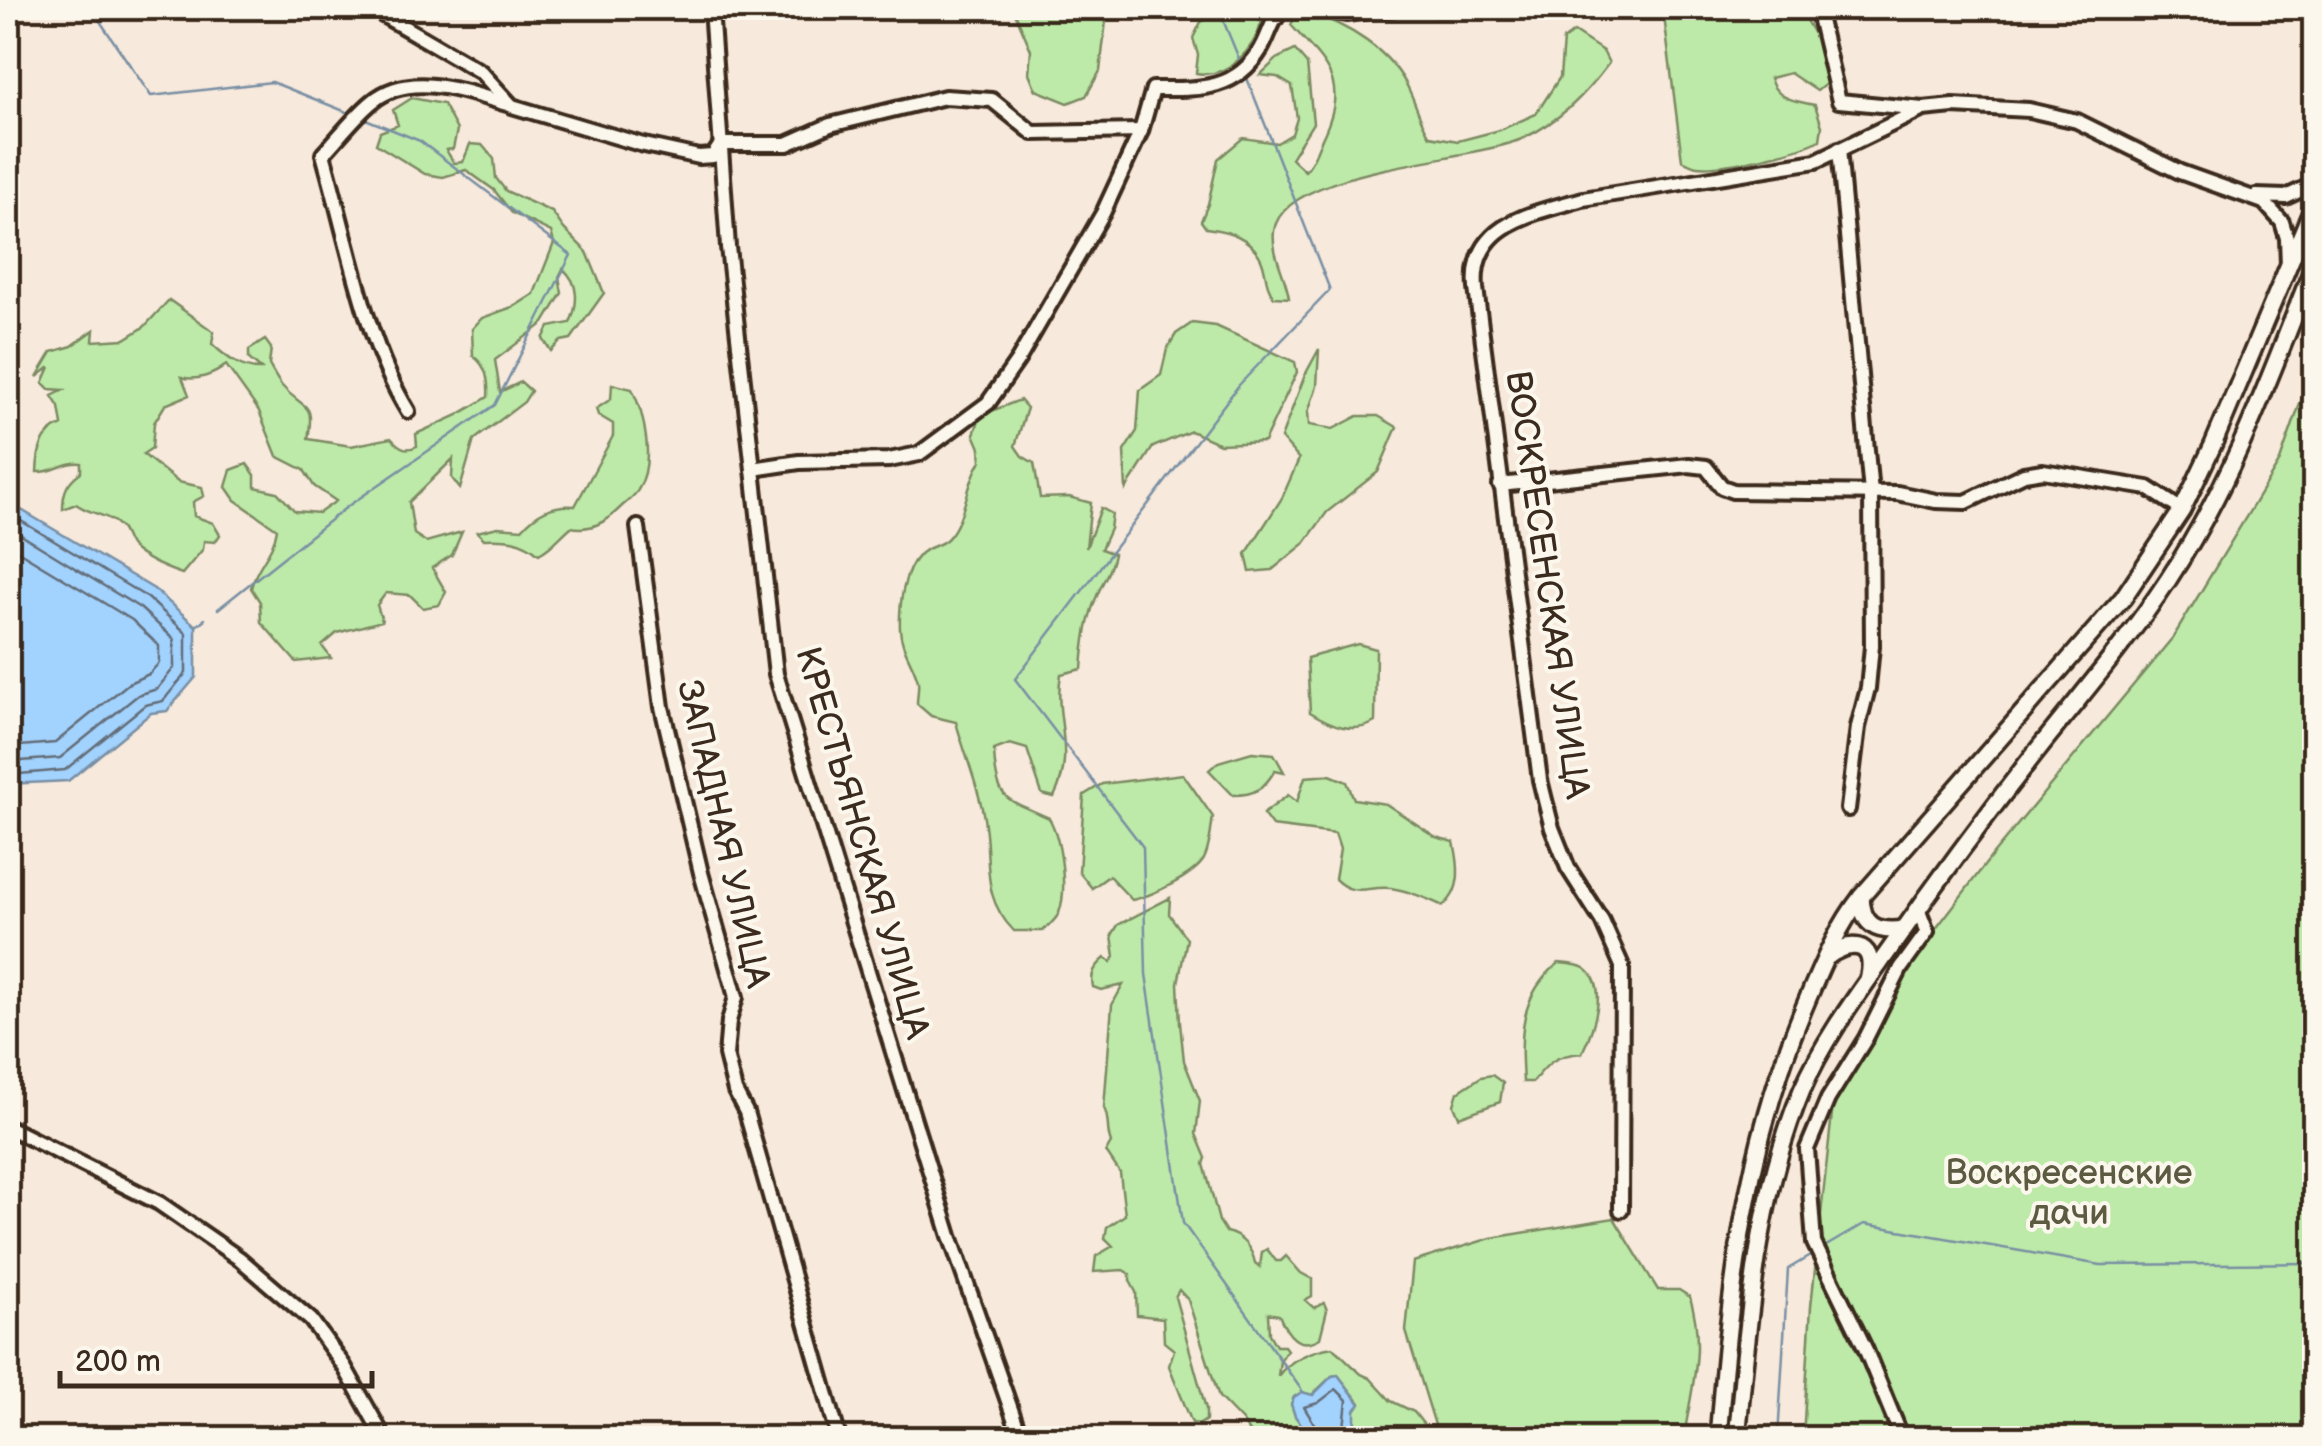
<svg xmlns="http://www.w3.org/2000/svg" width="2322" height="1446" font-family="'Balsamiq Sans',sans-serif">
<rect width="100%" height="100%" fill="#f7e9db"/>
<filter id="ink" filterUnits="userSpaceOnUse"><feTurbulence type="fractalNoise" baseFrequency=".01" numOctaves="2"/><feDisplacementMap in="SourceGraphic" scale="20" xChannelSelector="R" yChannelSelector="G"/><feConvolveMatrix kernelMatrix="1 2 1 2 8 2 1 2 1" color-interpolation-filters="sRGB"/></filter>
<g filter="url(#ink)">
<g fill="#bdeaa8" stroke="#7c8a63" stroke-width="2.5">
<polygon points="1013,8 1089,8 1106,21 1100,71 1086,96 1068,103 1036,90 1029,73 1031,50"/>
<path d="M1663 8H1799L1821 46 1827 83 1817 91 1790 73 1770 78C1776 100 1796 101 1815 105L1822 126 1820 140C1798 152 1722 169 1697 166 1694 166 1685 161 1682 160Z"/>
<path d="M1305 11C1346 24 1392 50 1410 92 1417 107 1420 121 1430 136L1458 141 1500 130 1536 114 1560 77 1563 40 1574 32 1603 51 1609 63C1586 94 1560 121 1524 138 1473 162 1283 167 1274 231 1271 254 1286 276 1289 298L1274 297C1264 284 1267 272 1261 259 1250 236 1228 231 1206 228L1201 221 1208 204 1218 159 1243 138 1277 143 1292 134 1297 118 1292 86 1277 77 1260 75 1278 58 1295 50 1307 64 1313 123 1291 158 1305 171C1313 163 1315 154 1320 143 1350 83 1330 69 1291 25L1297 12Z"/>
<path d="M1221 12 1231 20 1243 17 1262 21C1254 50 1228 79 1196 73L1198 55 1193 38 1201 22Z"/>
<path d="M412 98 443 104 457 130 453 149 446 150 454 163 463 162 470 144 482 145 494 159 496 178 506 191 552 212 564 229 587 252 604 293 571 339 561 341 551 351 543 339 549 327 570 323C578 305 580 283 563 269L559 277 562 293 544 323 495 360 500 392 521 382 531 391 524 402 474 440 460 489 452 478 453 459 409 502 414 534 426 542 462 532 452 555 432 568 446 592 439 605 423 608 410 595 386 593 377 605 382 621 337 633 322 646 331 658 296 662 261 622 260 602 251 588C257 563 273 555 277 529L235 500 226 487 231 470 247 464 255 475V487L277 492 295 511 319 513 336 501 314 486 304 470 277 456 259 411 226 365C216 374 196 382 182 377L189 395 165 405 154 423 152 448 143 454 178 482 202 487 204 496 193 502 194 516 213 523 220 535 215 542 204 541 203 549 182 574C164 568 145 560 131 547 126 541 125 532 119 526 108 514 89 514 76 504L63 509C63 491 67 482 81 472V463C64 461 55 473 37 472 38 450 41 434 62 425L59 407 52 396 64 390 49 389 43 383 50 367 37 377 52 352 72 346 94 330 93 341 125 339 144 327 169 300 214 332 212 344C226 357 242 370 261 369L249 359V350L265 340 271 348 269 365C273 372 277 380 282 386 304 411 315 399 308 439L351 446 391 438C399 447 406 452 417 446L416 434 458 415 488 397C489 381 487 366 473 356L472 329 482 318 515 306 534 294 554 243 551 232 512 213 494 190 466 170 443 177 425 174 376 144 380 132 398 125 393 110Z"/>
<polygon points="1192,323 1216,326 1295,362 1297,372 1264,442 1220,444 1191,431 1153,447 1126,489 1124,451 1137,431 1140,390 1161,375 1167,349 1176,334"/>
<polygon points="1319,349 1317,386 1308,412 1309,425 1333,429 1358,416 1378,416 1397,427 1378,472 1327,512 1304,544 1272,570 1250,572 1246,554 1282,498 1299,459 1281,438 1305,375"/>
<polygon points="2314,364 2314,1438 1803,1438 1811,1306 1834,1095 1879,1003 1994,853 2174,636 2280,461"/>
<path d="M612 384 632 389C645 416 655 463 638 490 634 497 626 502 620 508 606 522 591 531 571 527 559 537 553 547 539 554 522 539 507 538 484 539L477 532 498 527 522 529C537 512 553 504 575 506L613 436V424L598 415 596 409 611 399Z"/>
<path d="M1020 400 1027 408 1015 446 1022 456 1034 463 1040 498 1069 497 1091 503 1086 548 1101 508 1112 514 1110 529 1101 549 1114 554C1112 568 1105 577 1099 591 1087 617 1084 641 1082 669L1061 674C1053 718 1077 751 1054 797L1042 794 1027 749 1010 744 994 750C996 803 1006 798 1049 818 1061 839 1068 889 1059 913 1056 920 1048 926 1043 931H1014C978 894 993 859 983 813 977 783 964 752 956 722L931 716 917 704C917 697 919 687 918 681 913 662 901 649 900 629 899 606 903 571 920 554 927 547 940 546 947 539 966 520 966 482 981 461L980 448 974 434 981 415Z"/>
<path d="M1358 644 1376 649 1375 722C1353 735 1331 725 1310 712L1307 658Z"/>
<path d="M1252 752 1274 754 1284 772 1275 770C1264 789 1255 795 1233 795L1209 770 1218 762Z"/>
<path d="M1183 774 1213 817C1211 829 1210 848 1204 859 1194 876 1151 896 1132 900L1109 876 1092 888 1079 872 1084 795 1102 784Z"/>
<path d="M1330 775 1347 782 1354 799 1386 804 1436 837 1454 842C1459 864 1463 890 1443 906 1428 899 1412 892 1396 889 1371 883 1356 900 1335 879L1340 849 1335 834 1272 826 1263 814 1288 795 1297 802 1305 777Z"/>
<path d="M1170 898 1169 914 1187 939 1178 983 1180 1023 1184 1061 1200 1101 1196 1134 1206 1158 1204 1164 1219 1221 1226 1232C1241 1235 1252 1248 1255 1263L1260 1267 1262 1252 1267 1249 1276 1261H1281L1286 1256 1301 1273 1312 1279V1296L1305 1300 1314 1308 1324 1303 1327 1310 1320 1338C1298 1351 1287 1334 1279 1315L1268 1313 1269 1334 1276 1346H1284L1287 1350 1280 1361 1278 1376C1289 1360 1312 1350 1333 1347L1361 1374 1370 1378 1391 1401 1414 1412 1434 1438H1387L1384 1432 1361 1433 1354 1427 1355 1410 1360 1403 1338 1375 1332 1376 1312 1395 1302 1392 1294 1397 1291 1404 1295 1416 1311 1438H1289L1286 1426H1282L1285 1438H1252L1243 1422 1219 1397 1188 1300 1179 1290 1175 1297 1206 1409V1420L1200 1424 1192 1423 1169 1366 1174 1350 1164 1342 1163 1318 1137 1315 1136 1292 1130 1281V1274L1123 1270 1094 1272 1096 1256 1113 1246 1105 1238 1107 1227 1125 1215 1120 1173 1106 1152 1111 1143C1106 1131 1110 1120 1104 1108L1112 1005 1123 985 1101 990 1093 987C1090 973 1095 967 1105 958L1111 962 1115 957 1112 935 1118 925Z"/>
<path d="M1559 963C1567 964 1577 964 1584 968 1611 985 1592 1032 1582 1053 1556 1055 1548 1062 1533 1082H1523C1520 1035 1519 995 1559 963Z"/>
<polygon points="1492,1075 1503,1083 1500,1102 1459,1117 1454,1105 1458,1092 1481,1077"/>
<path d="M1614 1218 1658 1290H1679L1690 1297C1704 1344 1694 1378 1686 1425L1694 1438H1439L1406 1331 1413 1262 1491 1238Z"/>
</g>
<g fill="#a2d2fe" stroke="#798fa4" stroke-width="2.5">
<polygon points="8,502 154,589 196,626 196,677 167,711 151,713 68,781 8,784"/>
<polygon points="1338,1375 1360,1404 1355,1410 1355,1427 1361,1432 1384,1432 1387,1438 1311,1438 1295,1416 1291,1404 1294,1397 1302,1392 1313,1395 1332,1376"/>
</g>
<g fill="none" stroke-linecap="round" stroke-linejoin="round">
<g stroke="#646d78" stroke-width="2.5">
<polyline points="8,513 148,598 186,633 186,673 163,701 145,705 65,770 8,775"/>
<polyline points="8,527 140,608 174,639 174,668 157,689 138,695 60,758 8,762"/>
<polyline points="8,545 132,620 159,646 159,663 149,674 129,683 55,743 8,747"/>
<polyline points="1319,1438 1318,1430 1304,1407 1318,1403 1336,1389 1347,1400 1344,1428 1352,1438"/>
</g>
<g stroke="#798fa4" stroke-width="2.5">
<polyline points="91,8 151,96 272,82 349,113"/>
<polyline points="1218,8 1242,66"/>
<polyline points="1245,73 1330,290 1239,385 1015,679 1143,847 1146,974 1183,1223 1303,1392"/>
<polyline points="218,609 348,506 495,405 571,255 420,141 368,120"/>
<polyline points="196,626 205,619"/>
<polyline points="1821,1249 1864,1224 2101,1265 2314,1263"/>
<polyline points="1778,1438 1788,1269 1815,1253"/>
</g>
<defs>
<g id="minor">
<polyline points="371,8 481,72 512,106 640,144 699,157 713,156 721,144 787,144 830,125 945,97 992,100 1033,133 1141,131"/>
<polyline points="711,8 728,247 776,674 950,1236 1021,1438"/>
<polyline points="1312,8 1346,14 1394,8"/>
<polyline points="1435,8 1447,8"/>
<polyline points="1817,8 1839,101 1923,109"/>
<polyline points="1839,149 1871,493 1872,646 1868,688 1858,727 1848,809"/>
<polyline points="2256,196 2286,197 2314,184"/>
<path d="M408 411C365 342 346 233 323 154 339 137 354 117 372 102 411 69 468 93 510 105"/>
<path d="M753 469 799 462 889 460 919 454 988 403 1018 360 1103 213 1141 131 1153 89C1197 89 1235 92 1261 49 1270 34 1271 19 1285 8"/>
<polyline points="1500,485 1689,465 1706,467 1722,487 1733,491 1897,493 1936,501 1966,502 2024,474 2043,471 2148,488 2182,510"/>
<polyline points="638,527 662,707 701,873 736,997 729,1021 726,1055 735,1091 746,1112 839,1438"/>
<polyline points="8,1127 159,1203 240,1259 311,1320 344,1366 384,1438"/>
<path d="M1621 1210 1622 966 1602 921 1568 868 1552 828 1540 780 1476 288C1470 223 1534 213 1583 199L1816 161 1923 109 1953 106 2029 110 2077 121 2180 172 2264 202 2282 222 2287 238 2288 265"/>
<polyline points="1902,1438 1865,1348 1814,1243 1807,1149 1828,1099 1866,1038 1901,968 1927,932 1918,909"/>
</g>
<g id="major">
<path d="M1861 897C1862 925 1876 933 1903 929"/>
<path d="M1826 958C1848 940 1876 940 1869 976"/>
<path d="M1718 1438C1731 1282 1745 1144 1808 998 1823 963 1837 928 1861 897L2123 598 2182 510 2213 445 2314 205"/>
<path d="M1737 1438C1749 1321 1756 1200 1802 1090 1824 1039 1858 994 1890 949 1938 880 1987 814 2039 748 2083 693 2129 639 2168 580 2232 483 2272 372 2314 265"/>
</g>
</defs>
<use href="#minor" stroke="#3b2a1e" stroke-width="20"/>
<use href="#major" stroke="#3b2a1e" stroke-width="22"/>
<use href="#minor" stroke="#fbf7ec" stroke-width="12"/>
<use href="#major" stroke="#fbf7ec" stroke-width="15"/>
</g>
</g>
<g text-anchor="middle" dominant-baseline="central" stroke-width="8" stroke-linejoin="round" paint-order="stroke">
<g font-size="35" fill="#3b2a1e" stroke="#fbf7ec">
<text transform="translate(1547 585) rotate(82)">ВОСКРЕСЕНСКАЯ УЛИЦА</text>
<text transform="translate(723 834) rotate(77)">ЗАПАДНАЯ УЛИЦА</text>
<text transform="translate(862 843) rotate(74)">КРЕСТЬЯНСКАЯ УЛИЦА</text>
</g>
<g font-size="35" fill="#5c5a40" stroke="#fbf7ec">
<text x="2069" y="1173">Воскресенские<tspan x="2069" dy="40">дачи</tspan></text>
</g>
</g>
<rect width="2322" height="1446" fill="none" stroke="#fbf7ec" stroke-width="40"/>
<rect x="20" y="20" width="2282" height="1406" fill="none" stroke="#3b2a1e" stroke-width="4" filter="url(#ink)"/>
<path d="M60 1371v15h312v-15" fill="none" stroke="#3b2a1e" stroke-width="5"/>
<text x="75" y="1371" font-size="30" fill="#3b2a1e" stroke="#fbf7ec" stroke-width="8" paint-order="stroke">200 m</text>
</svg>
